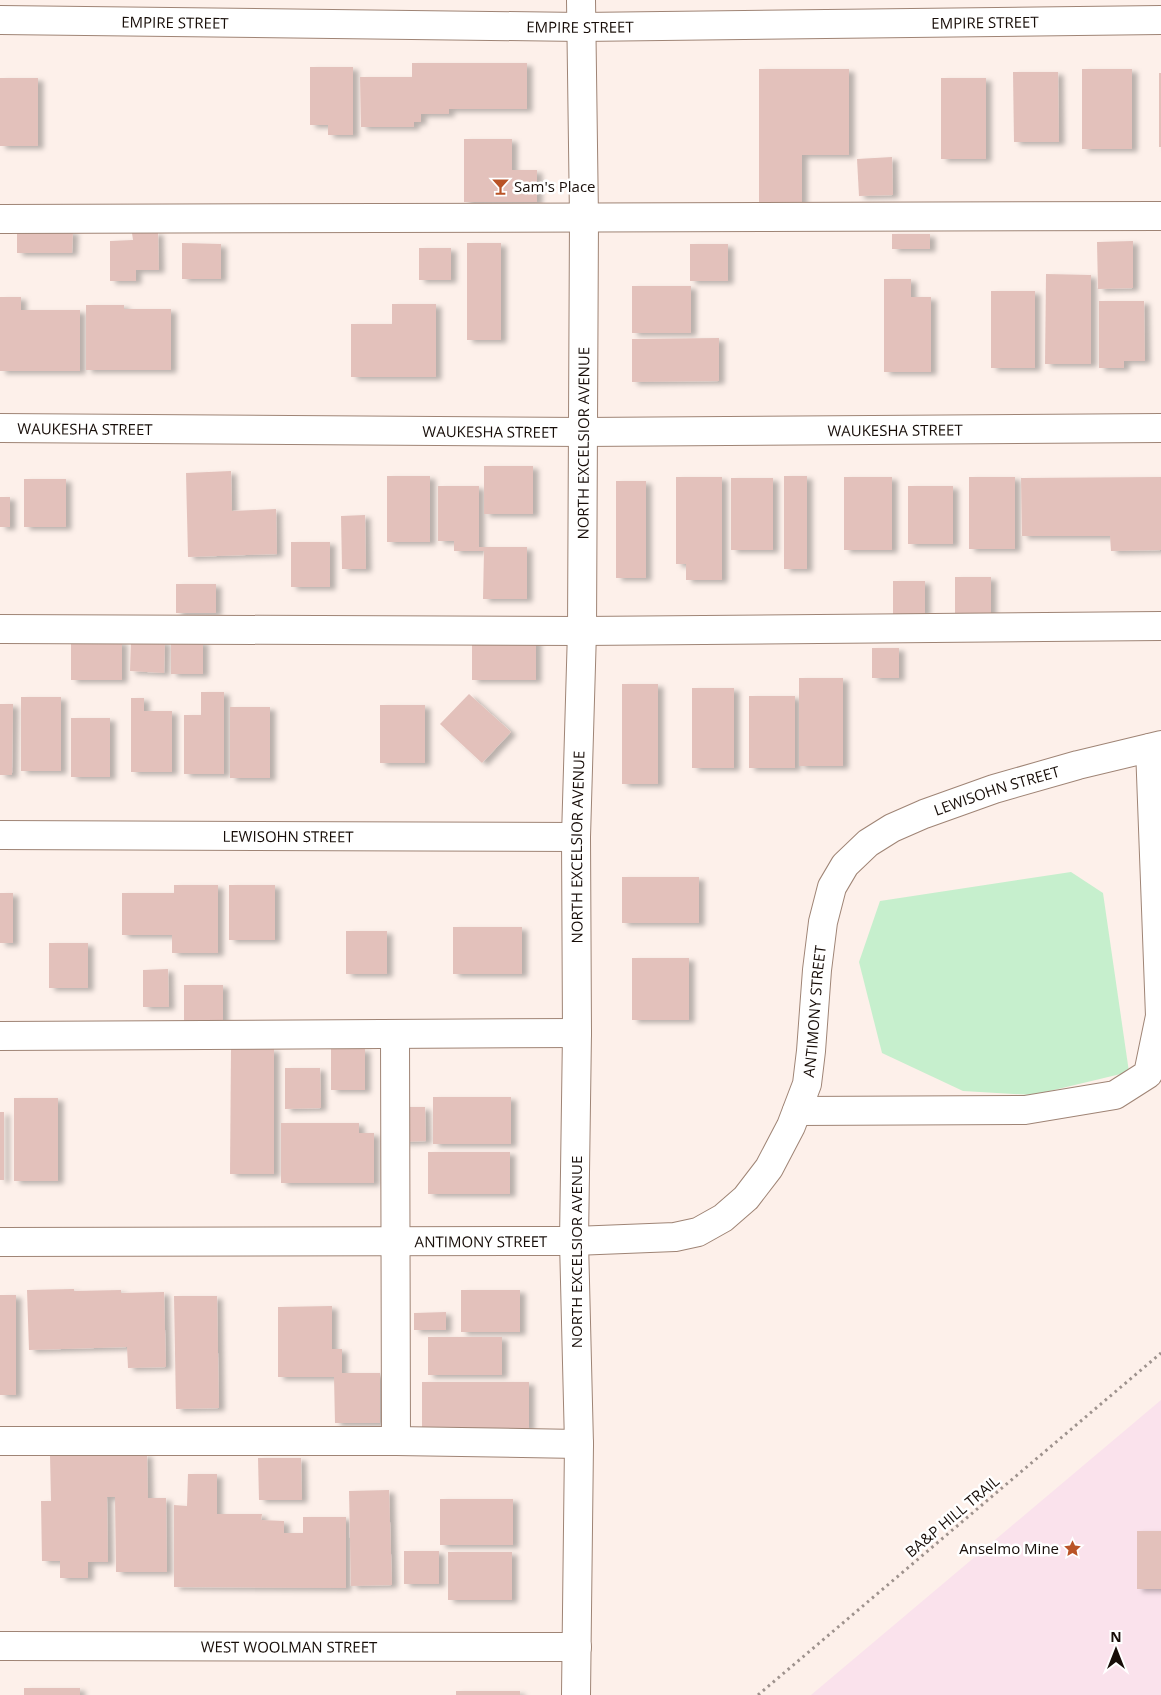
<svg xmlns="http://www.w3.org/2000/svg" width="1161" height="1695" font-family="'Open Sans',sans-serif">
<defs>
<filter id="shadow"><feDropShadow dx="5.5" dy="3" stdDeviation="2.5" flood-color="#0004"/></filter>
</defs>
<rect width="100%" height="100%" fill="#fdf0ea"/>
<polygon fill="#fae2ec" points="1161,1400 1161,1695 811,1695"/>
<polygon fill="#c6efcd" points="1071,872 1103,893 1129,1072 1033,1095 963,1091 882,1053 859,962 880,901"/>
<g fill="#e3c1bb" filter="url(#shadow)">
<polygon points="412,63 527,63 527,109 449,109 449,114 421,114 421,122 414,122 414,127 361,127 360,77 412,77"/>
<polygon points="310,67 353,67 353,135 328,135 328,125 310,125"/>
<polygon points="759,69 849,69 849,155 802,155 802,203 759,203"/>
<rect x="1082" y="69" width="50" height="80"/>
<polygon points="1013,72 1058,72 1059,142 1014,142"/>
<rect x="1159" y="73" width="2" height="74"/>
<rect x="0" y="78" width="38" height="68"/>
<rect x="941" y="78" width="45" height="81"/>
<polygon points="464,139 512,139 512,170 537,170 537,202 464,202"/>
<polygon points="892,157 893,195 859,196 857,159"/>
<polygon points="17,231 73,231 72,253 17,253"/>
<polygon points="158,232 159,270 136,270 136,281 110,281 110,241 133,240 132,233"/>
<rect x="892" y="234" width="38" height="15"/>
<polygon points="1133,241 1133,288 1098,289 1097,242"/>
<polygon points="182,243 221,244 221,279 182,279"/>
<rect x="467" y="243" width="34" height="97"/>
<rect x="690" y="244" width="38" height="37"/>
<rect x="419" y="248" width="32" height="32"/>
<polygon points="1046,274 1091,275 1091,364 1045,364"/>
<polygon points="884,279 911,279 911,297 931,297 931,372 884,372"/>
<rect x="632" y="286" width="59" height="47"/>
<rect x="991" y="291" width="44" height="77"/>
<polygon points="0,297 21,297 21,310 80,310 80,371 0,371"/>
<polygon points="1099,301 1144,301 1145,361 1124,361 1124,368 1099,368"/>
<polygon points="392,304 436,304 436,377 351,377 351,324 392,324"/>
<polygon points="86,305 124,305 124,309 171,309 171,370 86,370"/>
<polygon points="719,338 719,381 632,382 632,339"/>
<rect x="484" y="466" width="49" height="48"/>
<polygon points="231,471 232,511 276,509 277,554 188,557 186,473"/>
<rect x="387" y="476" width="43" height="66"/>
<rect x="784" y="476" width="23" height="93"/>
<polygon points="676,477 722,477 722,580 686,580 686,564 676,564"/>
<rect x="844" y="477" width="48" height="73"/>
<rect x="969" y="477" width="46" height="72"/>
<polygon points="1161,477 1161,550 1111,551 1110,536 1022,536 1021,478"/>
<rect x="731" y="478" width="42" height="72"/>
<rect x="24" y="479" width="42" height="48"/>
<rect x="616" y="481" width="30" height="97"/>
<polygon points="438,486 479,486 479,547 527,547 527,599 483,599 484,551 454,551 454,541 438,541"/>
<rect x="908" y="486" width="45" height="58"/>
<rect x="0" y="497" width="10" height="30"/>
<polygon points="365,515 366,569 342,569 341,516"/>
<rect x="291" y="542" width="39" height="45"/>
<rect x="955" y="577" width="36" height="37"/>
<rect x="893" y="581" width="32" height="33"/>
<rect x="176" y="584" width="40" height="29"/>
<rect x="472" y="639" width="64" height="41"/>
<polygon points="131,640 165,641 164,673 130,671"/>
<rect x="71" y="641" width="51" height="39"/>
<rect x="171" y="641" width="32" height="33"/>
<rect x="872" y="648" width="27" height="30"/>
<rect x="799" y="678" width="44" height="88"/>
<rect x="622" y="684" width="36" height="100"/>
<rect x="692" y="688" width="42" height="80"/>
<polygon points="201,692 224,692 224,774 184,774 184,715 201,715"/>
<polygon points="469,694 511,732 482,763 440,724"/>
<rect x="749" y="696" width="46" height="72"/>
<rect x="21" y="697" width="40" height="74"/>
<polygon points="131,698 144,698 144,711 172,711 172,772 131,772"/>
<polygon points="0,704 13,704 12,775 0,775"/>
<rect x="380" y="705" width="45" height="58"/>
<rect x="230" y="707" width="40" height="71"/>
<rect x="71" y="718" width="39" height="59"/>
<rect x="622" y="877" width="77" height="46"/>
<polygon points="174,885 218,885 218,953 172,953 172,935 122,935 122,893 174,893"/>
<rect x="229" y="885" width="46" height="55"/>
<rect x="0" y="893" width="13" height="50"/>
<rect x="453" y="927" width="69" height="47"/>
<rect x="346" y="931" width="41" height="43"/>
<rect x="49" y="943" width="39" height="45"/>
<rect x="632" y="958" width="57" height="62"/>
<polygon points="168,969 169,1007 143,1007 143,970"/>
<rect x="184" y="985" width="39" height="36"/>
<polygon points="231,1049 274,1049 274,1174 230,1174"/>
<rect x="331" y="1049" width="34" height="41"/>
<polygon points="285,1068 320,1068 321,1108 285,1109"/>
<rect x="433" y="1097" width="78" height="47"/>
<rect x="14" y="1098" width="44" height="83"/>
<polygon points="401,1107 425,1107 426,1141 402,1142"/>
<rect x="0" y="1112" width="4" height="68"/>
<polygon points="281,1123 359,1123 359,1133 374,1133 374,1183 281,1183"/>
<rect x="428" y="1152" width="82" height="42"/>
<polygon points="74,1289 74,1291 121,1290 121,1293 164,1292 166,1367 128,1368 127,1347 29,1350 27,1290"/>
<rect x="461" y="1290" width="59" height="42"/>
<rect x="0" y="1295" width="16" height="100"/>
<polygon points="174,1296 217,1296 219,1408 176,1409"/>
<polygon points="332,1306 332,1349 342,1349 342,1373 380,1373 380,1423 335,1423 334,1377 278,1377 278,1307"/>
<polygon points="446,1312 446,1330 414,1330 414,1313"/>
<rect x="428" y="1337" width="74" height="38"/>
<rect x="422" y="1382" width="107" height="46"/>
<polygon points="147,1454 148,1498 166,1498 167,1572 116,1572 115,1497 107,1497 108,1562 88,1562 88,1578 60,1578 60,1561 42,1561 41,1501 51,1501 50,1455"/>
<polygon points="258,1458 301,1458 302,1500 259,1500"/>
<polygon points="188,1474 217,1474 217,1514 262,1514 261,1520 284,1521 284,1533 303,1533 303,1517 346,1517 346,1588 174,1587 174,1505 187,1506"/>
<polygon points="389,1490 392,1585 351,1586 349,1491"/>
<rect x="440" y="1499" width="73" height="46"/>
<rect x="1137" y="1531" width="24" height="58"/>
<rect x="404" y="1551" width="35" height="33"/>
<rect x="448" y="1552" width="64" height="48"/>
<rect x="24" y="1688" width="56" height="7"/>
<rect x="456" y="1691" width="64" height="4"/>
</g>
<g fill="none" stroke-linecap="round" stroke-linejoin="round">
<defs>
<g id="minor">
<path id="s1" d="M0 20 581 27 1161 20"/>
<polyline points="0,219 1161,216"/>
<path id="s2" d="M0 428 582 432 1161 428"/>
<polyline points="0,629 582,631 1161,626"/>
<path id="s3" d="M0 835 576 837"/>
<polyline points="395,1034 396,1441"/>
<polyline points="0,1036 577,1033"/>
<polyline points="797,1111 1025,1110 1115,1095 1148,1074 1160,1016 1150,748"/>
<path id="s4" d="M0 1242 574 1241 675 1237 698 1232 723 1218 746 1198 769 1168 791 1126 807 1084 811 1051 817 970 823 922 832 887 845 865 868 843 892 828 924 814 994 789 1078 765 1161 745"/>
<polyline points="0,1441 396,1441 579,1444"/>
<path id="s5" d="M0 1646 577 1647"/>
<path id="s6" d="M576 1695 579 1444 574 1241 577 1033 576 837 582 631 584 218 581 0"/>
</g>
</defs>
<use href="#minor" stroke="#9f8475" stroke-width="30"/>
<polyline stroke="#9e928d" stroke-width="3" stroke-dasharray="2.5 4" stroke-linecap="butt" points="758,1695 1161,1353"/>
<use href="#minor" stroke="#fff" stroke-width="28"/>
</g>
<defs>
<symbol id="bar-bare" viewBox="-9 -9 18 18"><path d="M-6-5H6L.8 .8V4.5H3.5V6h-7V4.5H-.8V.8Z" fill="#b95326" stroke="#fff" stroke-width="2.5" paint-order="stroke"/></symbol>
<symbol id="sight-bare" viewBox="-9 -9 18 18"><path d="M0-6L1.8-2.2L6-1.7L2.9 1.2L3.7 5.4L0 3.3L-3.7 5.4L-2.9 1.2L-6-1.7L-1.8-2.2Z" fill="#b95326" stroke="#fff" stroke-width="2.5" paint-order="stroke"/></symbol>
</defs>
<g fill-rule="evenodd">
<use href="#bar-bare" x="488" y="174" width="25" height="25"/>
<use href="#sight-bare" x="1060" y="1536" width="25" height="25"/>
</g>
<g text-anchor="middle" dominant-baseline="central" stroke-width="5" stroke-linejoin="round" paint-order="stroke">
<g font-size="15" fill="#170d08" stroke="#fff">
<text stroke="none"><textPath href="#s1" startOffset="175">EMPIRE STREET</textPath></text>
<text stroke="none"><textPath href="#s1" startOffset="985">EMPIRE STREET</textPath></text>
<text stroke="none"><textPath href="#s1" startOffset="580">EMPIRE STREET</textPath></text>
<text stroke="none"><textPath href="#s2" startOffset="85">WAUKESHA STREET</textPath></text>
<text stroke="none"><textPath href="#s2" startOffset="895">WAUKESHA STREET</textPath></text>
<text stroke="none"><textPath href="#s2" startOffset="490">WAUKESHA STREET</textPath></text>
<text stroke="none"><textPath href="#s6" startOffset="1252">NORTH EXCELSIOR AVENUE</textPath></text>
<text stroke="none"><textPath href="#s4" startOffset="1284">LEWISOHN STREET</textPath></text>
<text stroke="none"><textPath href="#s3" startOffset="288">LEWISOHN STREET</textPath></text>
<text stroke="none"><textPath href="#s6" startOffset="848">NORTH EXCELSIOR AVENUE</textPath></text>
<text stroke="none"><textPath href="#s4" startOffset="961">ANTIMONY STREET</textPath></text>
<text stroke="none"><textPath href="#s4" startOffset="481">ANTIMONY STREET</textPath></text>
<text transform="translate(576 1252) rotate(-90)">NORTH EXCELSIOR AVENUE</text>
<text transform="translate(952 1516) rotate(-40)">BA&amp;P HILL TRAIL</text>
<text stroke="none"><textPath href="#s5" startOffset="289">WEST WOOLMAN STREET</textPath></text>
</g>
<g font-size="15" fill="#170d08" stroke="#fff" text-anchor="start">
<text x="514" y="186">Sam's Place</text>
<text x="1059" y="1548" text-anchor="end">Anselmo Mine</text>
</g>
</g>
<g transform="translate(1116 1650)" stroke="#ffffff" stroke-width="4" paint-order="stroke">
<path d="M0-4L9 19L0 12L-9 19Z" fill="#170d08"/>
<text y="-8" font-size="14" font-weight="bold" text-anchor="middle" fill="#170d08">N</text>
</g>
</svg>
